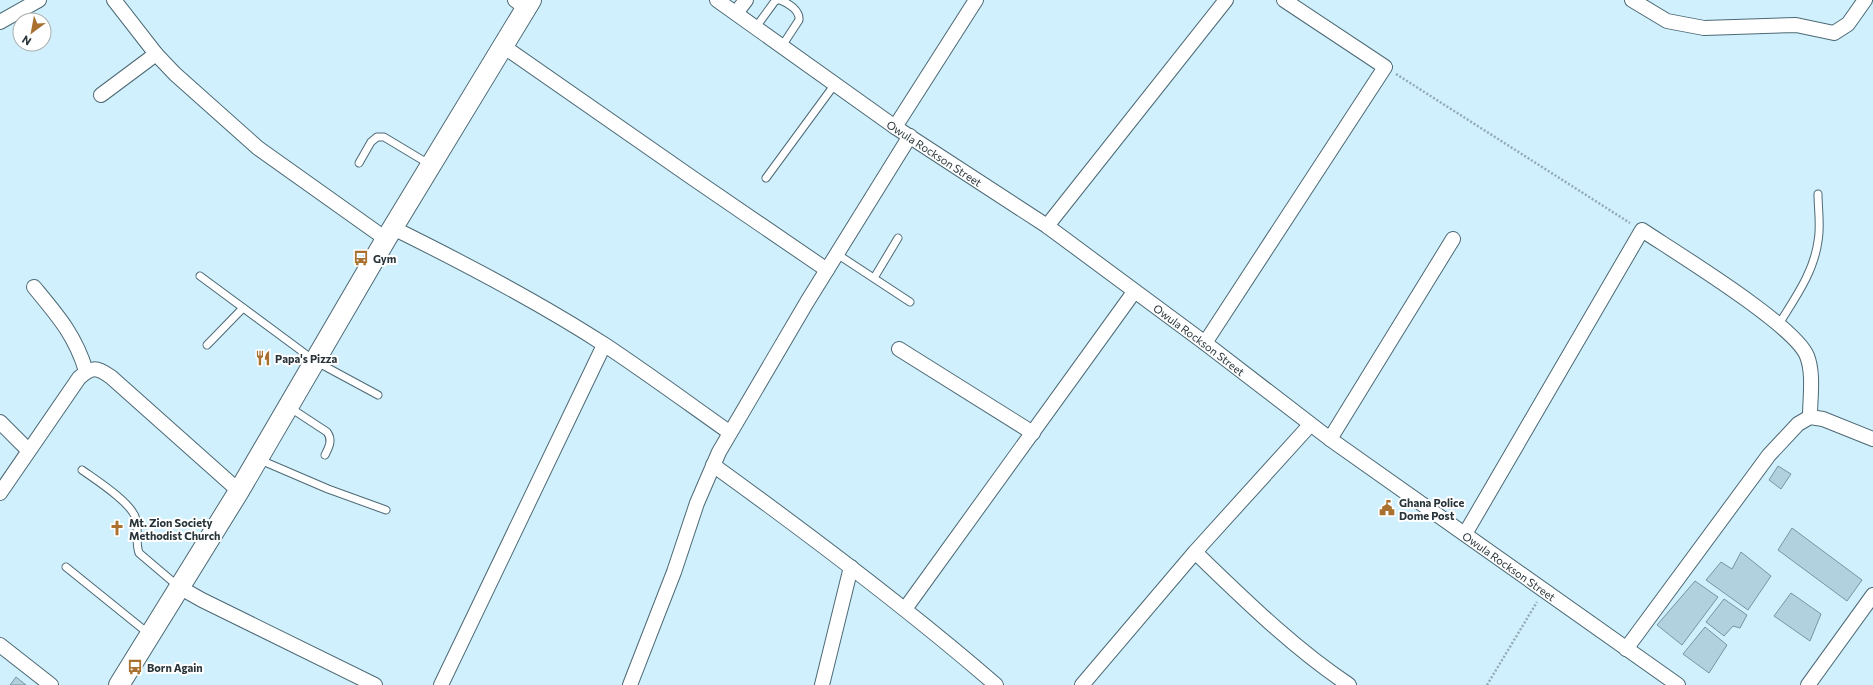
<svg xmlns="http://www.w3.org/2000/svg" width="1873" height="685" font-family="Commissioner,sans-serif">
<rect width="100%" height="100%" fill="#d1f0fe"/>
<g fill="#b2d1de" stroke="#7795a1">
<polygon points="1778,466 1791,474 1781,489 1769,480"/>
<polygon points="1792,528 1862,580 1847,601 1778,550"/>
<polygon points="1741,552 1771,576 1748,610 1706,580 1721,562 1732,569"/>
<polygon points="1695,581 1718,597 1682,645 1657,625"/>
<polygon points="1791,593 1821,614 1810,641 1774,616"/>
<polygon points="1724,599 1747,615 1740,628 1733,626 1724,636 1706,622"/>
<polygon points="1705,627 1727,645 1709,673 1683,654"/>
<polygon points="16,677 26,685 10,685"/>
</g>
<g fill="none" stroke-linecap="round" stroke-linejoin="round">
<defs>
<g id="lane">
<path d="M780 0C788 3 800 10 799 20L782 46"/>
<polyline points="756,27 775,1 778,0"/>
<polyline points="359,163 371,142 377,137 384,137 429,164"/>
<polyline points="766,178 835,84"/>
<polyline points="837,254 910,302"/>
<polyline points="200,276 315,361 378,395"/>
<polyline points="874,278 898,238"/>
<path d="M1779 324C1795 298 1814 272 1818 241 1821 226 1818 209 1818 194"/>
<polyline points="207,345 243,308"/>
<path d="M289 407 327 432C333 440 329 447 325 455"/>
<polyline points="258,459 328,489 386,510"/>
<path d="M82 470C96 480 132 503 136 519 139 530 135 541 139 553L179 587"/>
<polyline points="66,567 149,634"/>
</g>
<g id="street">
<polyline points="114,0 156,54 175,74 258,148 386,239"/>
<polyline points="515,0 526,8"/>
<path id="s1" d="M717 0 895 127 1047 226 1205 343 1330 439 1678 685"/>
<polyline points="1632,0 1667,21 1704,28 1796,25 1834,33 1848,24 1865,0"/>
<polyline points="736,13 746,0"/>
<polyline points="0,22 39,0"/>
<polyline points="503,46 694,179 827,270"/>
<polyline points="101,95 156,54"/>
<polyline points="895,127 976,0"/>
<polyline points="1047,226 1226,0"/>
<path d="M393 228C466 264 537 301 605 345 647 373 688 403 729 432"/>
<path d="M34 287C58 316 75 335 86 371"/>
<polyline points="1205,343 1385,67 1284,0"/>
<polyline points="899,349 1033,433"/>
<polyline points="0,422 28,450"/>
<polyline points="1330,439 1453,239"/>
<path d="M713 465C810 535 906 607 996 685"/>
<path d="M0 493 79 378C92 366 97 367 111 377L239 491"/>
<path d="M1465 534 1642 230C1675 252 1795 325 1807 356 1814 374 1810 397 1810 417"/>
<path d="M1195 552C1244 599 1292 647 1349 685"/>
<polyline points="179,587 202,600 375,685"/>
<polyline points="905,609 1134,292"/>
<polyline points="0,645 51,685"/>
<polyline points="1626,649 1769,455 1798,424 1810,417 1823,419 1873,439"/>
<polyline points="441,685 604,345"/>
<polyline points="630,685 674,572 697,503 719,452 807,302 910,136"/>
<polyline points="822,685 851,567"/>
<polyline points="1082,685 1195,552 1310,425"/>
<polyline points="1808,685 1873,595"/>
</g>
<polyline id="secondary" points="119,685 239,491 386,239 531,0"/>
</defs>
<use href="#lane" stroke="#4c6974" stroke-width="9"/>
<use href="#street" stroke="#4c6974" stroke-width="16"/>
<use href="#secondary" stroke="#4c6974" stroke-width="22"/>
<g stroke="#92aab4" stroke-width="2.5" stroke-dasharray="2 2" stroke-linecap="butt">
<polyline points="1396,74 1630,223"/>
<polyline points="1487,685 1537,602"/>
</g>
<use href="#lane" stroke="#fff" stroke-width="7"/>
<use href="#street" stroke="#fff" stroke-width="14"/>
<use href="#secondary" stroke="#fff" stroke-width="20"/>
</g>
<defs>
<symbol id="bus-bare" viewBox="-9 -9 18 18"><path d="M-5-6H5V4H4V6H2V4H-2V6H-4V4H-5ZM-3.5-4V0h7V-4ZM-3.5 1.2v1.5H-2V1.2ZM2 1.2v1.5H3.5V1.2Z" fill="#a9702f" stroke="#fff" stroke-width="2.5" paint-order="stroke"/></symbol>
<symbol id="restaurant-bare" viewBox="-9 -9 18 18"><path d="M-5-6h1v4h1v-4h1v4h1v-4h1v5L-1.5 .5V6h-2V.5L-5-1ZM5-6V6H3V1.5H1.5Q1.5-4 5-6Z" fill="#a9702f" stroke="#fff" stroke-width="2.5" paint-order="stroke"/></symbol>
<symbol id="civic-bare" viewBox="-9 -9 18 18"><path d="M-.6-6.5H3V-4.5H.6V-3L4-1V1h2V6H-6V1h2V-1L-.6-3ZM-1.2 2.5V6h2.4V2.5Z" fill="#a9702f" stroke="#fff" stroke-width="2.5" paint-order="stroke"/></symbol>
<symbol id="church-bare" viewBox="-9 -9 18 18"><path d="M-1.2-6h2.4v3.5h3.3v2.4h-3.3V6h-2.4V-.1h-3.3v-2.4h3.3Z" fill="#a9702f" stroke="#fff" stroke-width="2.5" paint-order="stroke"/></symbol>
</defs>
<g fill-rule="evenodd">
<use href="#bus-bare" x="350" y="247" width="22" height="22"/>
<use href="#restaurant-bare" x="252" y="347" width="22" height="22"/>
<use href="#civic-bare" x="1376" y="497" width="22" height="22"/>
<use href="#church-bare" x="106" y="517" width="22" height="22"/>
<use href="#bus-bare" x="124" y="656" width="22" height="22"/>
</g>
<g text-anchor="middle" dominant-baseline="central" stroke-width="4" stroke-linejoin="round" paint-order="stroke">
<g font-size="11" fill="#283439" stroke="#fff">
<text stroke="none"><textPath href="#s1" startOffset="266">Owula Rockson Street</textPath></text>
<text stroke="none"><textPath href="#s1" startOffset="590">Owula Rockson Street</textPath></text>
<text stroke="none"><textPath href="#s1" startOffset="974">Owula Rockson Street</textPath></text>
</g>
<g font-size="11" font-weight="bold" fill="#283439" stroke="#fff" text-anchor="start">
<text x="373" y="258">Gym</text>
<text x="275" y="358">Papa's Pizza</text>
<text x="1399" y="502">Ghana Police<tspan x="1399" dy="13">Dome Post</tspan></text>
<text x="129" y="522">Mt. Zion Society<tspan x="129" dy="13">Methodist Church</tspan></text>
<text x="147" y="667">Born Again</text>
</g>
</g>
<g transform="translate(32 32) rotate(212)"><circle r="19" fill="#ffffff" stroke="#a9aeb0"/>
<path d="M0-3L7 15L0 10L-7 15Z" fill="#a9702f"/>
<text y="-6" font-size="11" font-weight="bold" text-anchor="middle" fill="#283439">N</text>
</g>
</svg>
